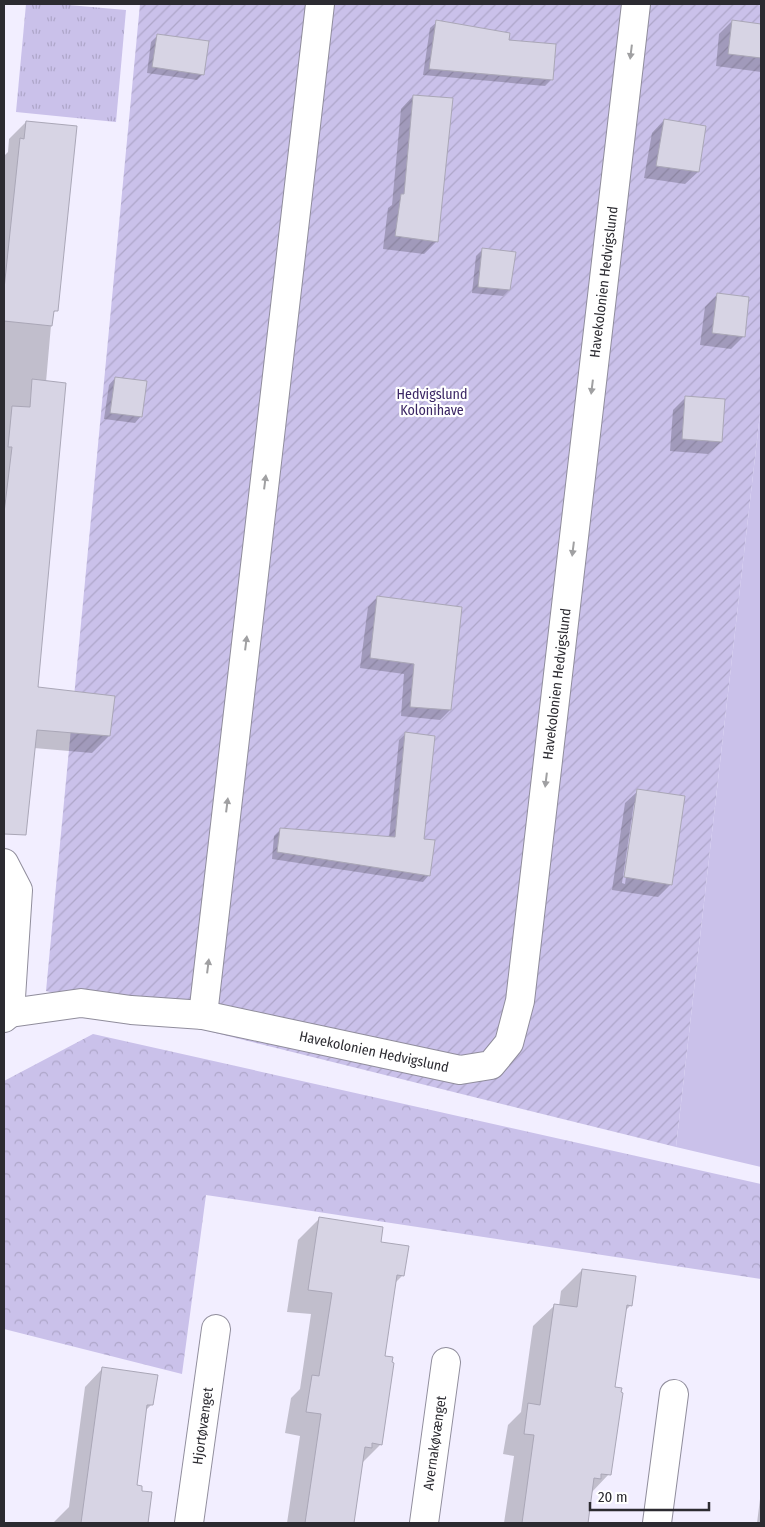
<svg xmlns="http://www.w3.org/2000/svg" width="765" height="1527" font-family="'Fira Sans Condensed',sans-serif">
<defs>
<pattern id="grass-tufts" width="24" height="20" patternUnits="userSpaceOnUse" patternTransform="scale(1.25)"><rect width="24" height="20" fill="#cac1ea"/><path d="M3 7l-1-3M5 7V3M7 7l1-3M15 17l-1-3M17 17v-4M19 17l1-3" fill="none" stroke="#aea6c9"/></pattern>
<pattern id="park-crowns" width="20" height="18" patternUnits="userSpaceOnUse" patternTransform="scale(1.25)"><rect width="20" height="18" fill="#cac1ea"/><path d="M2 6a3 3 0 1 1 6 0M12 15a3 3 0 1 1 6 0" fill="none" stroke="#aea6c9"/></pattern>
<pattern id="garden-furrows" width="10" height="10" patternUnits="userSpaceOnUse" patternTransform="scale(1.25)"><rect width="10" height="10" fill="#cac1ea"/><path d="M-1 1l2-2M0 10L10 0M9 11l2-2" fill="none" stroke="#aea6c9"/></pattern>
</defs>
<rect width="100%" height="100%" fill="#f2eeff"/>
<polygon fill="url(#grass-tufts)" points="26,4 57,4 126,10 116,122 16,112"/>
<polygon fill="url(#park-crowns)" points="93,1034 761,1184 761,1279 206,1195 182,1374 4,1329 4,1081"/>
<polygon fill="url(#garden-furrows)" points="140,4 761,4 761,405 676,1147 46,991"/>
<polygon fill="#cac1ea" points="761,405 761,1167 676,1147"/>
<g fill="#0003" fill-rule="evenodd">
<polygon points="732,21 761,25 761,72 716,66 719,34"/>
<polygon points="437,22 508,41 551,80 545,86 423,75 430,28"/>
<polygon points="158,35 203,74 197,80 147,73 151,42"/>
<polygon points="413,96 437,241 424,254 383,249 388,208 392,205 401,109"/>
<polygon points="664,120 698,172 685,184 644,178 652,133"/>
<polygon points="26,122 56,310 52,314 46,382 37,688 109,736 92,753 34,748 12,806 4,805 4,156 8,152 9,139"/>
<polygon points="482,250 509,290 503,296 472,293 476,256"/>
<polygon points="718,294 743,337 731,349 700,345 705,307"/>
<polygon points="115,378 141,416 135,423 104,419 109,385"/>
<polygon points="686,397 721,442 708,454 670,451 673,410"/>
<polygon points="378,597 450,710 440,720 401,716 404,674 360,668 368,607"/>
<polygon points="406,733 429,875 423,882 272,859 274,836 281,829 389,838 399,740"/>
<path d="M638 791 671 884 658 897 612 890 625 803ZM634 803H636L625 884 622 883Z"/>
<polygon points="319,1219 379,1243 403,1275 395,1283 384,1357 381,1444 362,1463 353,1523 287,1523 300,1436 285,1433 291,1398 300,1389 311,1314 287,1312 298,1240"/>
<polygon points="582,1270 631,1305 624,1312 614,1388 609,1474 591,1493 587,1523 504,1523 514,1456 503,1454 508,1425 521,1412 533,1326 555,1305 559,1306 561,1291"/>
<polygon points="102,1369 151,1405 145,1411 135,1486 141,1491 137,1523 53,1523 69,1507 85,1387"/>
<polygon points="761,1491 761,1523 757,1523"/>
</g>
<g fill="#d7d4e4" stroke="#aaa7b7">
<polygon points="436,20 510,33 509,40 556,44 553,80 429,69"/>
<polygon points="732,20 761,24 761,58 728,54"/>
<polygon points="157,34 209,41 204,75 152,67"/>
<polygon points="413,95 453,98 438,242 395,236 401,194 404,194"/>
<polygon points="664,119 706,126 699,172 656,166"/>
<polygon points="26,121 77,126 58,311 54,311 52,326 4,321 4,289 20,138 24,139"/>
<polygon points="482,248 516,252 510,290 478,287"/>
<polygon points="717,293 749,297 745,337 712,333"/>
<polygon points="115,377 147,381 142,417 110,413"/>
<polygon points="32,379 66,383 38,687 115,696 110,736 37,730 26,835 4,834 4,513 12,447 8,447 12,406 30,407"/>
<polygon points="685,396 725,399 722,442 682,439"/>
<polygon points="377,596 462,607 451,710 410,707 414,664 370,658"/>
<polygon points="405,732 435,736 424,839 435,840 430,876 277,852 280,828 395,837"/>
<polygon points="637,789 685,796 672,885 624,877"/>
<polygon points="319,1217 383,1227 381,1242 409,1246 404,1276 397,1275 385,1356 393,1357 392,1362 394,1363 382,1445 372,1443 372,1448 365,1447 354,1523 305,1523 321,1414 306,1412 312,1375 319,1376 332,1293 308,1290"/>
<polygon points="582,1269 636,1276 632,1306 627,1305 615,1387 622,1388 621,1392 623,1393 611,1475 601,1474 601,1479 594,1478 588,1523 522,1523 534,1435 524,1434 528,1403 540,1405 554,1304 577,1307"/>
<polygon points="102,1367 158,1375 153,1405 147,1405 137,1485 142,1486 142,1491 152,1492 148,1523 81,1523"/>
</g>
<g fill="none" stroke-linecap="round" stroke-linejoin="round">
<defs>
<g id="minor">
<polyline points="4,863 18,890 10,1013 4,1018"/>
<polyline points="10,1013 81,1003 131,1010 203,1015 460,1070 491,1065 509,1043 520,1001 636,4"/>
<polyline points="203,1015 320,4"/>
<polyline points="189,1523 216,1329"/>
<polyline points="424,1523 446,1362"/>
<polyline points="657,1523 674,1394"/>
</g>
</defs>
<use href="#minor" stroke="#908d9c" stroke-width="30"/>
<use href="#minor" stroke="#fff" stroke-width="28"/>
</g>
<defs><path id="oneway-solid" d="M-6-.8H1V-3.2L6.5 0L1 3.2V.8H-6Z" transform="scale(1.25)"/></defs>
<g fill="#a0a0a2">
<use href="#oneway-solid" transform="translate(631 52) rotate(97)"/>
<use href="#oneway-solid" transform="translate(592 387) rotate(97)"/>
<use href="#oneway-solid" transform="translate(265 482) rotate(-83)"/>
<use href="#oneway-solid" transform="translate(573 549) rotate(97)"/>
<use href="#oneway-solid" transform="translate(246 643) rotate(-83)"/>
<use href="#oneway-solid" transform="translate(546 780) rotate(97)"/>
<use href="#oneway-solid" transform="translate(227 805) rotate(-83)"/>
<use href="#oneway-solid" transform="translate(208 966) rotate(-83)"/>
</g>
<g text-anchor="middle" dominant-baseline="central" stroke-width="4.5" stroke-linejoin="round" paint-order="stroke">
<g font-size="14" fill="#2c2b31" stroke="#fff">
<text transform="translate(604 282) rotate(-83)">Havekolonien Hedvigslund</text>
<text transform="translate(557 684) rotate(-83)">Havekolonien Hedvigslund</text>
<text transform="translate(374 1052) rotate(12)">Havekolonien Hedvigslund</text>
<text transform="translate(203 1426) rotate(-82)">Hjortøvænget</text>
<text transform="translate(435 1443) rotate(-82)">Avernakøvænget</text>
</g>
<g font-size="14" fill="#3b2664" stroke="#fff">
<text x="432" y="394">Hedvigslund<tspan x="432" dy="16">Kolonihave</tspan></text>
</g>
</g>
<rect width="765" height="1527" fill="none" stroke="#2c2b31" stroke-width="10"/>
<path d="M590 1502v8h119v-8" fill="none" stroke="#2c2b31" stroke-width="2.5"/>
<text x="598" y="1502" font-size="15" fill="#2c2b31" stroke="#ffffff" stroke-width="4" paint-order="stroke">20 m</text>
</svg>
